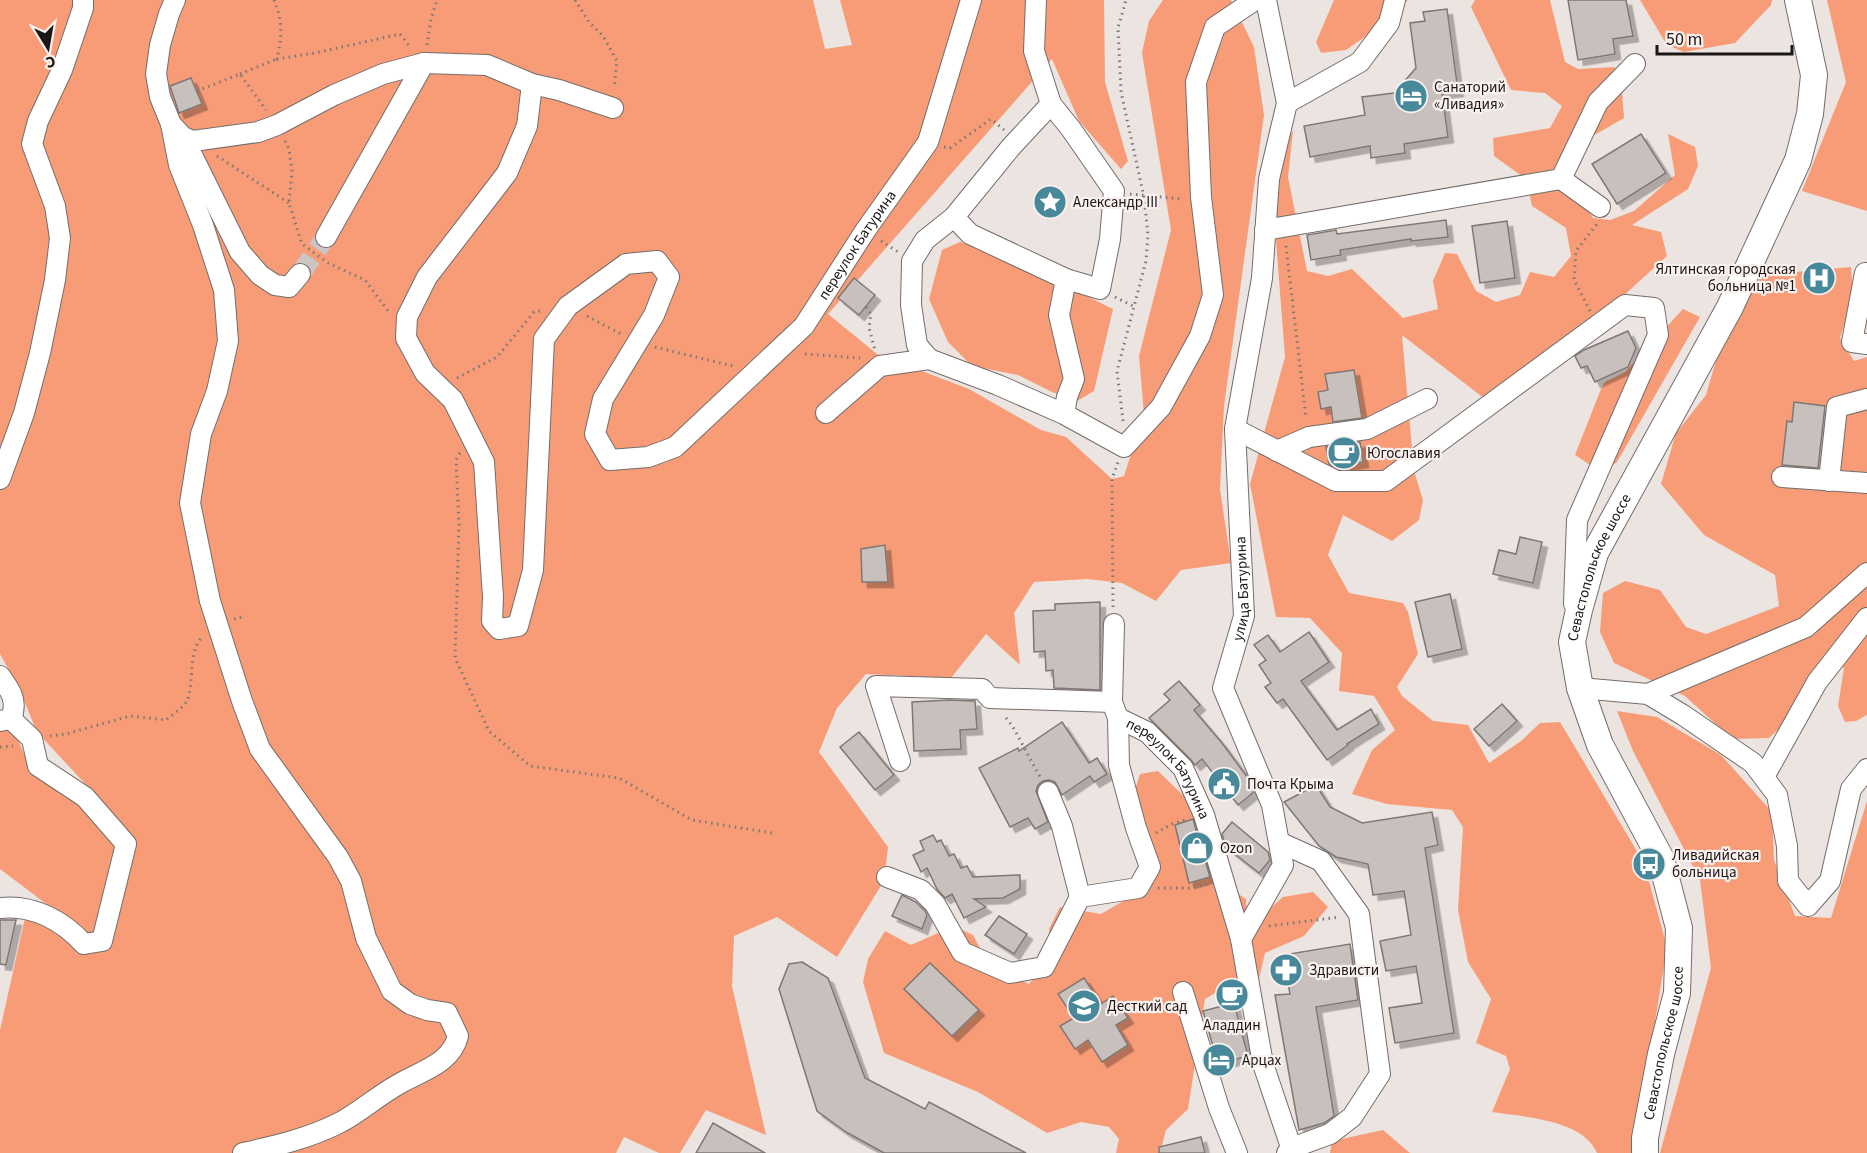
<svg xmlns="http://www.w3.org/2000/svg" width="1867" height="1153" font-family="'Source Sans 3',sans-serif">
<defs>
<filter id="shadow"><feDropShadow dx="5.5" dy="5.5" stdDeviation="0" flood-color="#0004"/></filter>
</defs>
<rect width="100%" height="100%" fill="#ece4e1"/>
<g fill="#f79c77" fill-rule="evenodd">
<polygon points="0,0 813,0 825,49 852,45 840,0 1104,0 1105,82 1128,161 1121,169 1079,121 1052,59 828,314 877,354 969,389 1041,430 1066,437 1112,479 1124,476 1144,414 1139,356 1171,230 1142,53 1149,21 1163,0 1231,0 1254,47 1264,115 1224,406 1220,489 1231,563 1181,570 1156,601 1122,583 1087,579 1034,582 1014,613 1020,665 986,634 951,678 866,674 837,708 819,752 888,847 884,881 837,957 777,917 734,936 732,986 766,1135 706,1110 680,1153 659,1153 624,1137 616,1153 0,1153 0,1030 25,918 35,916 105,947 136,842 90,789 37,732 18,686 0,654"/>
<polygon points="1334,0 1408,0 1372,32 1346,50 1321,53 1316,42"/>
<path d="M1475 0H1550L1565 62 1578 69 1614 67 1621 78 1624 118 1584 141 1573 165 1572 182 1593 218 1610 220 1634 211 1675 175 1668 134 1695 147 1698 166 1688 189 1632 225 1661 232 1667 256 1609 309 1485 399 1402 335 1414 471 1423 500 1419 520 1392 541 1343 515 1328 555 1349 593 1403 603 1408 612 1418 654 1397 687 1402 696 1433 721 1468 725 1489 763 1521 741 1540 723 1560 722 1644 863 1667 947 1634 1153H1597C1583 1119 1523 1117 1492 1112L1510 1069 1506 1056 1476 1043 1491 999 1468 962 1458 910 1463 827 1452 810 1387 804 1352 794 1372 750 1395 730 1374 696 1339 691 1342 653 1310 618 1276 617 1250 484 1285 357 1275 227 1281 145 1293 131 1288 177 1307 271 1328 276 1352 269 1403 318 1438 309 1433 281 1445 253 1457 254 1476 291 1496 302 1520 295 1530 272 1554 277 1571 256 1566 228 1532 206 1526 179 1494 156 1493 138 1550 128 1562 106 1545 93 1511 90 1471 7ZM1354 370 1362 423 1334 427 1331 407 1321 409 1318 392 1328 390 1326 374Z"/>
<polygon points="1640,0 1772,0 1771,5 1735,43 1684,52 1667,45"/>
<polygon points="1827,0 1867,0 1867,211 1802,191 1846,82"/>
<polygon points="960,242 996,251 1113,309 1094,391 1077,401 1052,392 1018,375 972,366 948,342 929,299 942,250"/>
<path d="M1851 267 1853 295 1840 338 1854 361 1867 357V715L1856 721 1845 722 1838 706 1844 668 1839 666 1802 708 1769 738 1732 739 1685 696 1614 663 1600 632 1603 593 1625 581 1660 590 1686 627 1706 634 1779 606 1775 575 1704 535 1661 484 1676 433 1706 395 1718 354 1760 275ZM1795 402 1831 407 1827 474 1781 469 1787 422H1792Z"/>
<polygon points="1683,309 1700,317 1617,462 1602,473 1575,455 1601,389 1605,382 1625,372"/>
<polygon points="1617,711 1657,717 1721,755 1772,812 1774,860 1795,916 1831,918 1867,801 1867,1153 1660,1153 1711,968 1700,880 1633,751"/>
<polygon points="0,727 13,729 31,769 83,801 119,846 100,930 86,934 0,869"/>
<path d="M1158 771 1190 802 1211 876 1246 899 1247 929 1283 897 1313 892 1328 907 1304 936 1265 953 1253 1004 1222 989 1205 999 1188 1109 1166 1130 1160 1153H1116L1119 1139 1109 1127 1081 1122 1047 1133 978 1092 884 1053 863 982 868 959 885 931 911 945 954 926 973 935 990 967 1029 984 1049 961V929L1060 907 1101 914 1149 886 1131 802 1140 774ZM1084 978 1101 1004 1114 996 1127 1017 1116 1025 1128 1045 1102 1062 1088 1040 1075 1048 1060 1026 1074 1018 1059 994Z"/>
<polygon points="1383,1130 1410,1153 1330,1153 1332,1141"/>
</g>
<g fill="#c8c0bc" stroke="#7e7774" stroke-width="1.5" filter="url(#shadow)">
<polygon points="1568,0 1626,0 1633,36 1613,39 1615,54 1578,60"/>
<polygon points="1447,9 1458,91 1442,93 1448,137 1404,144 1405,153 1371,158 1370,146 1310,157 1304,126 1365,115 1362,97 1394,93 1416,68 1410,23 1425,21 1423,12"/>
<polygon points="191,78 202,104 179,113 170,86"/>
<polygon points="1641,134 1666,173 1617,204 1592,164"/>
<polygon points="1446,220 1448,237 1411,241 1411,239 1340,250 1341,255 1311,260 1307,235 1336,230 1337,234"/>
<polygon points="1507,221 1515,278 1480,283 1472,226"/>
<polygon points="854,278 875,295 859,315 838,298"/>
<polygon points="1628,331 1636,348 1628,367 1595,382 1587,366 1581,368 1575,356 1584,350"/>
<polygon points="1354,370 1362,418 1333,422 1331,407 1321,409 1318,392 1328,390 1325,374"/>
<polygon points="1794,402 1825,406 1818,468 1782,465 1787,421 1792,422"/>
<polygon points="1360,442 1363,462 1334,467 1329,464 1326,447"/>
<polygon points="1520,537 1542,542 1533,583 1493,574 1499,550 1516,554"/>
<polygon points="885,545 888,582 862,582 861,549"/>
<polygon points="1450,594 1462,649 1428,657 1415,602"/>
<polygon points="1100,602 1100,690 1054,688 1053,670 1046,671 1045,651 1034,652 1033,611 1055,610 1055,604"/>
<polygon points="1309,632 1329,662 1301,681 1337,730 1371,709 1379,724 1347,744 1348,745 1327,760 1283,699 1277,703 1265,687 1271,683 1259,665 1266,660 1254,645 1268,635 1280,652"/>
<polygon points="1179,681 1200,705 1194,710 1222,743 1248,778 1254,792 1238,805 1202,759 1195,765 1191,760 1149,718 1170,700 1164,694"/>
<polygon points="949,700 975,701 977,729 960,730 961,749 914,751 912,702"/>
<polygon points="1502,704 1517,721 1489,746 1474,729"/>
<polygon points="1062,722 1089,763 1097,758 1107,774 1094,782 1090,776 1062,795 1055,782 1049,780 1043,781 1038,785 1036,791 1048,822 1035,829 1028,818 1010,827 979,768 1018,748 1019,751"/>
<polygon points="859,732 894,775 875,790 840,747"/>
<polygon points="1316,785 1330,807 1362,823 1432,812 1438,845 1425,848 1454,1033 1395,1043 1389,1008 1422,1003 1416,966 1386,971 1380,941 1411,935 1404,891 1373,895 1368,864 1336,857 1319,846 1284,802"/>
<polygon points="1193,819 1210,877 1189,883 1175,825"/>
<polygon points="1232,822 1268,852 1270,860 1259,873 1226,847 1222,834"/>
<polygon points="933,835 937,842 941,840 949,856 954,854 961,868 967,866 973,877 1020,875 1020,889 1003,898 974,899 986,907 964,918 952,894 945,898 937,889 927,868 921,872 913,855 924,850 920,841"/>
<polygon points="902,895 916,902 925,911 927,915 922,929 892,916"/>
<polygon points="999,916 1027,934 1014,954 985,935"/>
<polygon points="0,920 16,920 6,965 0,964"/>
<polygon points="1350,944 1358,1000 1316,1007 1334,1116 1324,1123 1299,1130 1275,995 1290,994 1283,955"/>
<polygon points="802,962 828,978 865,1078 925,1109 929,1102 1026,1153 884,1153 846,1132 817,1111 779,989 789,964"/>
<polygon points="930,963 979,1010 952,1036 904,989"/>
<polygon points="1084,978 1101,1004 1113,996 1128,1018 1116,1025 1128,1045 1102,1062 1088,1040 1075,1049 1060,1026 1074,1018 1058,994"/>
<polygon points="1234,1003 1248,1056 1218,1064 1203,1011"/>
<polygon points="713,1123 765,1153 696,1153"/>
<polygon points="1201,1137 1205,1153 1159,1153 1159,1147"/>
</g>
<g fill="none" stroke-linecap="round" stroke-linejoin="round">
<polyline stroke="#ccc5c3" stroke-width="20" stroke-dasharray="20 10" stroke-linecap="butt" points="300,274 326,237"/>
<defs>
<g id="minor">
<polyline points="175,0 169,14 160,45 156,74 160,97 171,124 183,137 193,141 258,132 277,125 334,95 383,74 424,63 487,65 532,84 559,90 613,108"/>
<polyline points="1036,0 1034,51 1051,104"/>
<path id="s1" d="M532 84 527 126 507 173 427 277 407 317 406 338 425 373 453 400 484 462 493 597 492 621 499 629 518 626 533 570 544 339 568 306 626 264 657 261 669 277 654 315 603 399 595 434 610 460 648 457 675 447 804 326 865 231 928 142 971 0"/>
<polyline points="1287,103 1360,62 1389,23 1395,0"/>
<path d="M171 124 179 165 203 225 224 290 228 341 217 391 201 434 190 503 210 601 242 701 260 749 338 857 351 881 366 938 392 991 410 1004 427 1010 447 1013 458 1036C451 1064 421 1071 399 1084 379 1095 361 1111 341 1122 310 1138 276 1146 243 1153"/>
<polyline points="183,137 240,252 260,275 275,285 289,287 300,274"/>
<polyline points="1561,179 1598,102 1635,64"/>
<polyline points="954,217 970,234 1066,279"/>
<polyline points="1265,230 1561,179 1600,207"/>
<polyline points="326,237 424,63"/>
<polyline points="1867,273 1865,273 1852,342 1867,344"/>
<polyline points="826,413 880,366 929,359"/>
<polyline points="1064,414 1067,397 1074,379 1059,315 1066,279 1100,289 1110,239 1114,191 1071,129 1051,104 1011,147 954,217 925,240 912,261 911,305 917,345 929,359 998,385 1064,414 1124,447 1161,407 1200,336 1213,295 1201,197 1196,82 1215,27 1255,0"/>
<polyline points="1235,429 1336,481 1386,481 1625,305 1654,308 1658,335 1577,520 1574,604"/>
<polyline points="1277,451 1309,437 1367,429 1427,399"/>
<polyline points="1782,477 1867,483"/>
<polyline points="0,479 24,413 40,353 55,280 60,238 55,206 32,144 38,121 62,70 83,8 83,0"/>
<polyline points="1829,481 1837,407 1867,399"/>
<path d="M0 676C11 691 18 701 11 719L0 721"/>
<polyline points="1580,688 1648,694 1683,715 1753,763 1777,795 1787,846 1788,881 1808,906 1830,881 1851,789 1867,769"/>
<polyline points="1648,694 1806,627 1867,573"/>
<path id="s2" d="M1118 718 1147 732 1183 768 1204 815 1241 939 1263 1064 1293 1153"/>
<polyline points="900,761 876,686 982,689 990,698 1112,702"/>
<polyline points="1764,777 1817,682 1867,618"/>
<polyline points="1048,792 1062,826 1080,897"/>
<polyline points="1279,842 1321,861 1359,914 1380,1074 1352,1117 1330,1134 1292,1148 1287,1153"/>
<polyline points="887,877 921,890 935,904 962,952 1010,973 1044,967 1080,897 1138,888 1150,867 1136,828 1119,765 1118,718 1112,702 1114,624"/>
<path d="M0 908C33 904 63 921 84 944L102 941 126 844 85 797 38 766 32 739 11 719"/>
<path id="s3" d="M1241 939 1283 865 1272 805 1223 688 1244 616 1235 429 1262 278 1269 179 1287 103 1266 0"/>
<polyline points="1183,992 1219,1108 1237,1153"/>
</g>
<g id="major">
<path id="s4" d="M1645 1153V1138L1661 1054 1677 993 1679 928 1661 859 1600 745 1580 688 1572 642 1579 610 1595 553 1730 307 1798 160 1810 114 1814 75 1798 0"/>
</g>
</defs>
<use href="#minor" stroke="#746d6a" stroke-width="22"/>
<use href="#major" stroke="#746d6a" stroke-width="28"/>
<g stroke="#7c7775" stroke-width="3" stroke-dasharray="1.5 4.5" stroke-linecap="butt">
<path d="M274 0C283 21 282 38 277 59L315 53 400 34 411 48"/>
<polyline points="575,0 589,22 603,36 617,61 614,88"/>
<polyline points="427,45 431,19 437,0"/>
<polyline points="240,74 277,59"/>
<polyline points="197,91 240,74 266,110"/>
<polyline points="188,109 194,119"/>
<polyline points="285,141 289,149 292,171 289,203 302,244 328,263 365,280 388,311"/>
<polyline points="944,147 950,148 991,119 1004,130"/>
<polyline points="217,156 289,203"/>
<polyline points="1130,194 1183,199"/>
<polyline points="881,241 898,252"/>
<polyline points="1286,246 1306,418"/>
<polyline points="1115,297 1135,307"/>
<polyline points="866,307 871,314 869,328 875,350"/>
<polyline points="1590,311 1574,280 1576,251 1597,224"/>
<polyline points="587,316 621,334"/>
<polyline points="655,347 733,366"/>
<polyline points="805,354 860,358"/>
<polyline points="457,378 497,357 534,312 541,311"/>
<polyline points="1123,421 1117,371 1146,261 1148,235 1144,197 1121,92 1118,28 1126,0"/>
<polyline points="460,453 456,460 459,524 455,658 489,731 530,766 619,778 692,820 772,833"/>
<polyline points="1113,607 1112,479 1118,462"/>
<polyline points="234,619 242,617"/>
<polyline points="1006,718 1013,727 1040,777"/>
<path d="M50 736 66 734 130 716 166 720C172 715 183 708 187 701 195 681 187 652 203 636"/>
<polyline points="0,747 13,746"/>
<polyline points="1156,833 1172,824 1185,820"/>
<polyline points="1158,888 1190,888 1207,884"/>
<polyline points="1269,926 1340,917"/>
</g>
<use href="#minor" stroke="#fff" stroke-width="20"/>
<use href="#major" stroke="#fff" stroke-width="26"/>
</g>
<defs>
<symbol id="hotel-disc" viewBox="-11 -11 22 22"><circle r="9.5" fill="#47899a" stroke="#faf1ee"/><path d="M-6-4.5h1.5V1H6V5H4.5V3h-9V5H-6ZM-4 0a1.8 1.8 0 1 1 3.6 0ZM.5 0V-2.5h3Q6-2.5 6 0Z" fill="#fff"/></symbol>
<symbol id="sight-disc" viewBox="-11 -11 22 22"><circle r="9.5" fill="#47899a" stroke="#faf1ee"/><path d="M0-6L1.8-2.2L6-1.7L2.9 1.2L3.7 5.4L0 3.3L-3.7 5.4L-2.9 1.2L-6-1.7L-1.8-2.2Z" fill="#fff"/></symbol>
<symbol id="hospital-disc" viewBox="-11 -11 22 22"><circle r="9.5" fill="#47899a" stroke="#faf1ee"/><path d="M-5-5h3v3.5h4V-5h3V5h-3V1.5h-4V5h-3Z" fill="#fff"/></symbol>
<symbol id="cafe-disc" viewBox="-11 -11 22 22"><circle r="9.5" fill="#47899a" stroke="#faf1ee"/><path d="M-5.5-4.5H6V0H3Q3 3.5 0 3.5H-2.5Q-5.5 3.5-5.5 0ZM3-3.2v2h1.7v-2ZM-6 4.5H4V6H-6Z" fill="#fff"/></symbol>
<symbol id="civic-disc" viewBox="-11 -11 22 22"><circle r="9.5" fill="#47899a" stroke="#faf1ee"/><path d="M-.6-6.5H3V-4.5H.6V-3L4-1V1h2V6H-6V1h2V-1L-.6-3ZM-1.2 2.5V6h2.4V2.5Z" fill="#fff"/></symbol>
<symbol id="shop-disc" viewBox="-11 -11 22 22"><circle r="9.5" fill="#47899a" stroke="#faf1ee"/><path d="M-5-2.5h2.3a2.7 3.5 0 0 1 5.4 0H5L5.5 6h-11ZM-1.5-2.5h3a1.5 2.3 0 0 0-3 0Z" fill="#fff"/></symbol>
<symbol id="bus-disc" viewBox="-11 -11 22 22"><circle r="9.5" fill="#47899a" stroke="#faf1ee"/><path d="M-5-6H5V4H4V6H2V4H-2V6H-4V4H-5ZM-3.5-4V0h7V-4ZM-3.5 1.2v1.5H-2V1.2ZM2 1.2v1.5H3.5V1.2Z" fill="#fff"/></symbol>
<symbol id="pharmacy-disc" viewBox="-11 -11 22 22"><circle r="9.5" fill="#47899a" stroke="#faf1ee"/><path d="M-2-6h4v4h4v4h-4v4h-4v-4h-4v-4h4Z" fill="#fff"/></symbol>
<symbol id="school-disc" viewBox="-11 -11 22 22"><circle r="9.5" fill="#47899a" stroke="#faf1ee"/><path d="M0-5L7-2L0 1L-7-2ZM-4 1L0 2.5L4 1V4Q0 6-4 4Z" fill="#fff"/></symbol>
</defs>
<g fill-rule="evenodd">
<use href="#hotel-disc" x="1392" y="77" width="38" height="38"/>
<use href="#sight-disc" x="1031" y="183" width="38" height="38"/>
<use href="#hospital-disc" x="1800" y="259" width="38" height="38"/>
<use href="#cafe-disc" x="1325" y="434" width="38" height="38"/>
<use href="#civic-disc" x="1205" y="765" width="38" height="38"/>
<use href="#shop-disc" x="1178" y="829" width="38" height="38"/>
<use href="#bus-disc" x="1630" y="845" width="38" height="38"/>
<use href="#pharmacy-disc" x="1267" y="951" width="38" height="38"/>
<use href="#cafe-disc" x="1213" y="976" width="38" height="38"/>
<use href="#school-disc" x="1065" y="987" width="38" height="38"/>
<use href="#hotel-disc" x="1200" y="1041" width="38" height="38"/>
</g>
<g text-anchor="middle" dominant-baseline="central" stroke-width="4.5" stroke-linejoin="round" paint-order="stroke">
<g font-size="15" fill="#1a1716" stroke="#faf1ee" text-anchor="start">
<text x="1434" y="87">Санаторий<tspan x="1434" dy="17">«Ливадия»</tspan></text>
<text x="1073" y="202">Александр III</text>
<text x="1796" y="269" text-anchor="end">Ялтинская городская<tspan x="1796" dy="17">больница №1</tspan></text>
<text x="1367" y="453">Югославия</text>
<text x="1247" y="784">Почта Крыма</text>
<text x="1220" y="848">Ozon</text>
<text x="1672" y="855">Ливадийская<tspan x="1672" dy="17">больница</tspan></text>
<text x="1309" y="970">Здрависти</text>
<text x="1107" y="1006">Десткий сад</text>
<text x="1232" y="1025" text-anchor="middle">Аладдин</text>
<text x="1242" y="1060">Арцах</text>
</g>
<g font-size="15" fill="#1a1716" stroke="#faf1ee">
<text stroke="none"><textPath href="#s1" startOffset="1626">переулок Батурина</textPath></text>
<text stroke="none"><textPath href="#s4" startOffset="616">Севастопольское шоссе</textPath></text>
<text stroke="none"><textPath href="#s3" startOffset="375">улица Батурина</textPath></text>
<text stroke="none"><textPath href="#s2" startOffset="74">переулок Батурина</textPath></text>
<text stroke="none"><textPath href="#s4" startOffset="112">Севастопольское шоссе</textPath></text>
</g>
</g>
<g transform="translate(48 48) rotate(169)" stroke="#faf1ee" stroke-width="4.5" paint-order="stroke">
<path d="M0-4.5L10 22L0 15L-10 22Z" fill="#1a1716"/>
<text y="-9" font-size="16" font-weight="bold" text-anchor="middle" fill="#1a1716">С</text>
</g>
<path d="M1657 45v9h135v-9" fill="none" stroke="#1a1716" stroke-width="3"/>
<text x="1666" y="45" font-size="18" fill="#1a1716" stroke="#faf1ee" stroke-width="4.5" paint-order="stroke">50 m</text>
</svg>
